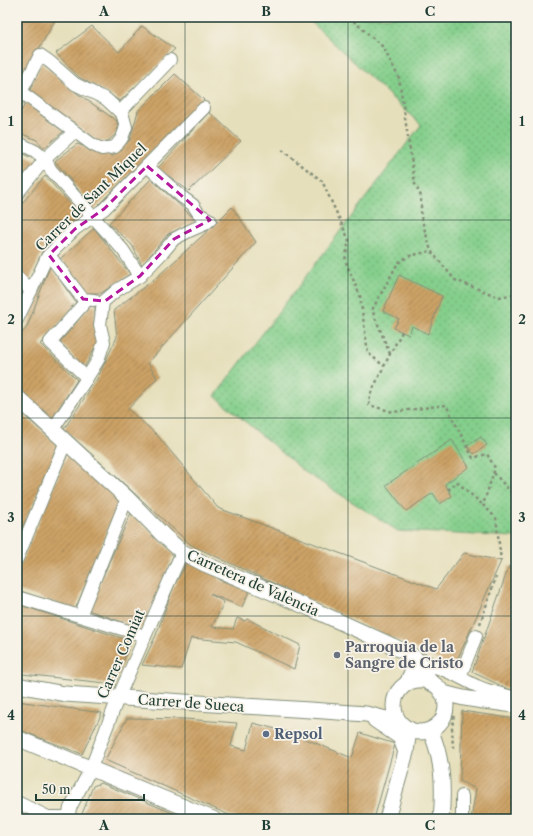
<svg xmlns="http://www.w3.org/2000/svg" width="533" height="836" font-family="'Libre Caslon Text',serif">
<defs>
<pattern id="grass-dots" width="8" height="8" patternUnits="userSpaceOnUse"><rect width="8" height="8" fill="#85cf8c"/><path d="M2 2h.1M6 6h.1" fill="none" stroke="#6ca973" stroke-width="1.8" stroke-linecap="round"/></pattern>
<pattern id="building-hatch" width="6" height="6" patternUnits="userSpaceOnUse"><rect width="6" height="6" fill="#cca266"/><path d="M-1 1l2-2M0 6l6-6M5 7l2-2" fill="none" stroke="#a58555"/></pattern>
</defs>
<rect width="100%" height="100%" fill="#f7f3e8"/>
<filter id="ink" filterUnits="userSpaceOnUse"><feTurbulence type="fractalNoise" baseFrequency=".025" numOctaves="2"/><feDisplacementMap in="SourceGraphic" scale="8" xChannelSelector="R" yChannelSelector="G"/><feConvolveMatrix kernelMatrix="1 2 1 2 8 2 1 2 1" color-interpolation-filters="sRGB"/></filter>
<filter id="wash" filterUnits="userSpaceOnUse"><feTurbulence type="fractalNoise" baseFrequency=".012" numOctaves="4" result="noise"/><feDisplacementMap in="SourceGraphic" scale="16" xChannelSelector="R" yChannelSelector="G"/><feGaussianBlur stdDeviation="0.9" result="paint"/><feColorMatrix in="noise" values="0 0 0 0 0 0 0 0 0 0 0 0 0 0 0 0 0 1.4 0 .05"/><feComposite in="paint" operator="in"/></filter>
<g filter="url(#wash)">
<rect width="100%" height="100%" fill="#e6dfbb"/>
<polygon fill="url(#grass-dots)" stroke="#528660" points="306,17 516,17 516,537 398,531 305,472 215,396 421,125"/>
<g id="blocks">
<g fill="url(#building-hatch)">
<polygon points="17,17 57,17 17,87"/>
<polygon points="92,26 119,52 142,26 175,49 120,101 79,77 56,53"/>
<polygon points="41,63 74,91 117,121 118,132 108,141 99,142 29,92"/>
<polygon points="175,74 204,100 94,209 55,161 77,144 113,156 130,140 138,111"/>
<polygon points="26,102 64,131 44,148 37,140 17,132 17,119"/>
<polygon points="209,112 241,141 189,191 158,168"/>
<polygon points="17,151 38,161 17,184"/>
<polygon points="45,176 82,217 43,250 29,281 17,269 17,209"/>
<polygon points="151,179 197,221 168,234 142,265 132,245 109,223"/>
<polygon points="232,207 256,242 148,363 157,378 128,409 157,435 218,508 436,589 464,553 501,561 454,667 191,545 64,429 97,379 117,337 114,310 157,277 211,228"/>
<polygon points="94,228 130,274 101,293 85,293 60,259"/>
<polygon points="50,266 77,304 40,344 77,380 51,420 17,388 17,339 27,327"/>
<polygon points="399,275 442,296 428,334 412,326 409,335 394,328 399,319 383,311"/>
<polygon points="17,289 23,294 17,305"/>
<polygon points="95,305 95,324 98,341 84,368 60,342 89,307"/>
<polygon points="19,411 59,446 17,540 17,415"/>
<polygon points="481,437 487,445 474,454 467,446"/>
<polygon points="452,440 469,467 445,484 452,496 440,504 433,493 406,511 386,485"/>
<polygon points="68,453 120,500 75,610 17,590 17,573"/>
<polygon points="131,513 174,554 142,629 88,610"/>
<polygon points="188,560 219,577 219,580 250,590 242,607 210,594 224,602 212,627 233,629 237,618 245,621 247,619 300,645 294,669 236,642 191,638 188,647 181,669 142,665 156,635 174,586"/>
<polygon points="509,566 516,569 516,690 508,689 472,672"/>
<polygon points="17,604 131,641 115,684 22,674 17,672"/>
<polygon points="17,701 102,713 82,754 17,729"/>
<polygon points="462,711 516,719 516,819 471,819 476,789 460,781"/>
<polygon points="127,718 185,719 237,723 231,746 246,750 253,723 291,733 352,758 360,733 395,744 374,819 238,819 105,760"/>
<polygon points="101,783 182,817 186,819 80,819 93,786"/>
</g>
</g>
</g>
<g filter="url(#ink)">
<use href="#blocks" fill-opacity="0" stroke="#828e78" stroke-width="1"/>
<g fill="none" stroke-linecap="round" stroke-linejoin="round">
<defs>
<g id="minor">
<polyline points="17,100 40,55 50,62 75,84 106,99 120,112 123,116 126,127 122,138 115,147 102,149 93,145 21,92"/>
<polyline points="120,112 170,60"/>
<polyline points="17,142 35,151 45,159 51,170 123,250 140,276"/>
<polyline points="17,194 45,159 74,132"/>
<polyline points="49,255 83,299 94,300"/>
<polyline points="17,277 31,291"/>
<polyline points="17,320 31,291 47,257 75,229 104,209 204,108"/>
<polyline points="87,378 50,342 87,300"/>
<polyline points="53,429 85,381 98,360 104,342 100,325 103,302 117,290 140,276 164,251 174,239 189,231 205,224 210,220 199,214 193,205 182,197 147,166"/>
<polyline points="17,559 66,441"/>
<polyline points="17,597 145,636"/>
<polyline points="80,616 127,498"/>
<polyline points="460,677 476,636"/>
<path d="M407 684C407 682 407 678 409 675 419 651 463 680 477 686 490 692 503 694 516 698"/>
<polyline points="17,802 48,817 70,817"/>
<polyline points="71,819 69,813 70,808 91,768 118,698 182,552"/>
<polyline points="462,819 462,796"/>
</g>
<g id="tertiary">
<polyline points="17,397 127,498 163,535 182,552 205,564 314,610 393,646 411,655 417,660 422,665 430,683"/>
<circle cx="420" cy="706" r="26"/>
<polyline points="17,685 65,694 243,706 310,710 366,714 399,722"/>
<path d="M441 692C465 700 491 702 516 705"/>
<polyline points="375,720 400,737 406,752"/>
<path d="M430 730C443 757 444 789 441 819"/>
<polyline points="17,738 213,819"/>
<polyline points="387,819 406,752 409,729"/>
</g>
</defs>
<use href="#minor" stroke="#828e78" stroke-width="14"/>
<use href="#tertiary" stroke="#828e78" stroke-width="17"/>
<g stroke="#828e78" stroke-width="2.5" stroke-dasharray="3 3" stroke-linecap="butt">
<polyline points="349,17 383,47 399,78 415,184 421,196 421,217 431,251 455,280 499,297 516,294"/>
<polyline points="282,150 322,181 349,240 345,260 360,296 368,353 384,366"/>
<polyline points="402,332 390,354 370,395 369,405 393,412 446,405 473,458 487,454 495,468 483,505 496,518 501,561"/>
<polyline points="390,354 372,310 398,263 409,256 431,251"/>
<polyline points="494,473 516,498"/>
<polyline points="448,490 457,482 483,505"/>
<polyline points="480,624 496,577"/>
<polyline points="445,711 454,713 452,729 453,748"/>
</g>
<use href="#minor" stroke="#fff" stroke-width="12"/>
<use href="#tertiary" stroke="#fff" stroke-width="15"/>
</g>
</g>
<path fill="none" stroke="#b5179e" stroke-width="3" stroke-dasharray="8 5" stroke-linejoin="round" d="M147 166 210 220 174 239 140 276 105 301 83 299 49 255 75 229 104 209Z"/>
<path fill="none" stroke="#1f3d34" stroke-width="1" stroke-opacity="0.55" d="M185 17V819M348 17V819M17 220H516M17 418H516M17 616H516"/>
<circle fill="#6b7280" stroke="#f7f3e8" stroke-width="1.5" cx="337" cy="655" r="4"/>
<circle fill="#5c6f8a" stroke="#f7f3e8" stroke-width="1.5" cx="266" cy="734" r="4"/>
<g text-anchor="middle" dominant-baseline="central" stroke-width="3.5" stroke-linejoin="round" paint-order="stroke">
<g font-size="14" fill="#1f3d34" stroke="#f7f3e8">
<text transform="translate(91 197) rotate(-44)">Carrer de Sant Miquel</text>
<text transform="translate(253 583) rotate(24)">Carretera de València</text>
<text transform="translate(121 654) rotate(-66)">Carrer Comiat</text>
<text transform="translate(191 703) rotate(4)">Carrer de Sueca</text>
</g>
<g font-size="14" font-weight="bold" fill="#5b616d" stroke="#f7f3e8" text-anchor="start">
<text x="345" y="647">Parroquia de la<tspan x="345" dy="16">Sangre de Cristo</tspan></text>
</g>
<g font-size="14" font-weight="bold" fill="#4e5e75" stroke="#f7f3e8" text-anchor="start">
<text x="274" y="734">Repsol</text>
</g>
</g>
<rect width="533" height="836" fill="none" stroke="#f7f3e8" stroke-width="44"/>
<path d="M36 794v6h108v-6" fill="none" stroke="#1f3d34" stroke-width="2"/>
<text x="42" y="794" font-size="12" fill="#1f3d34" stroke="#f7f3e8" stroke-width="3" paint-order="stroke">50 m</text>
<rect x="22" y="22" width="489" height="792" fill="none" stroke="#1f3d34" stroke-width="1.5"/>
<g font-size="13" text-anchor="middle" font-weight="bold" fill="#1f3d34">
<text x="104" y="16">A</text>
<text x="266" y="16">B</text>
<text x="430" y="16">C</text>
<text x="11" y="126">1</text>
<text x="522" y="126">1</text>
<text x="11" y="324">2</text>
<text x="522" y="324">2</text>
<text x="11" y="522">3</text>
<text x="522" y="522">3</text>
<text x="11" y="720">4</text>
<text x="522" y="720">4</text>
<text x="104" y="830">A</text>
<text x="266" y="830">B</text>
<text x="430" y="830">C</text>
</g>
</svg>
